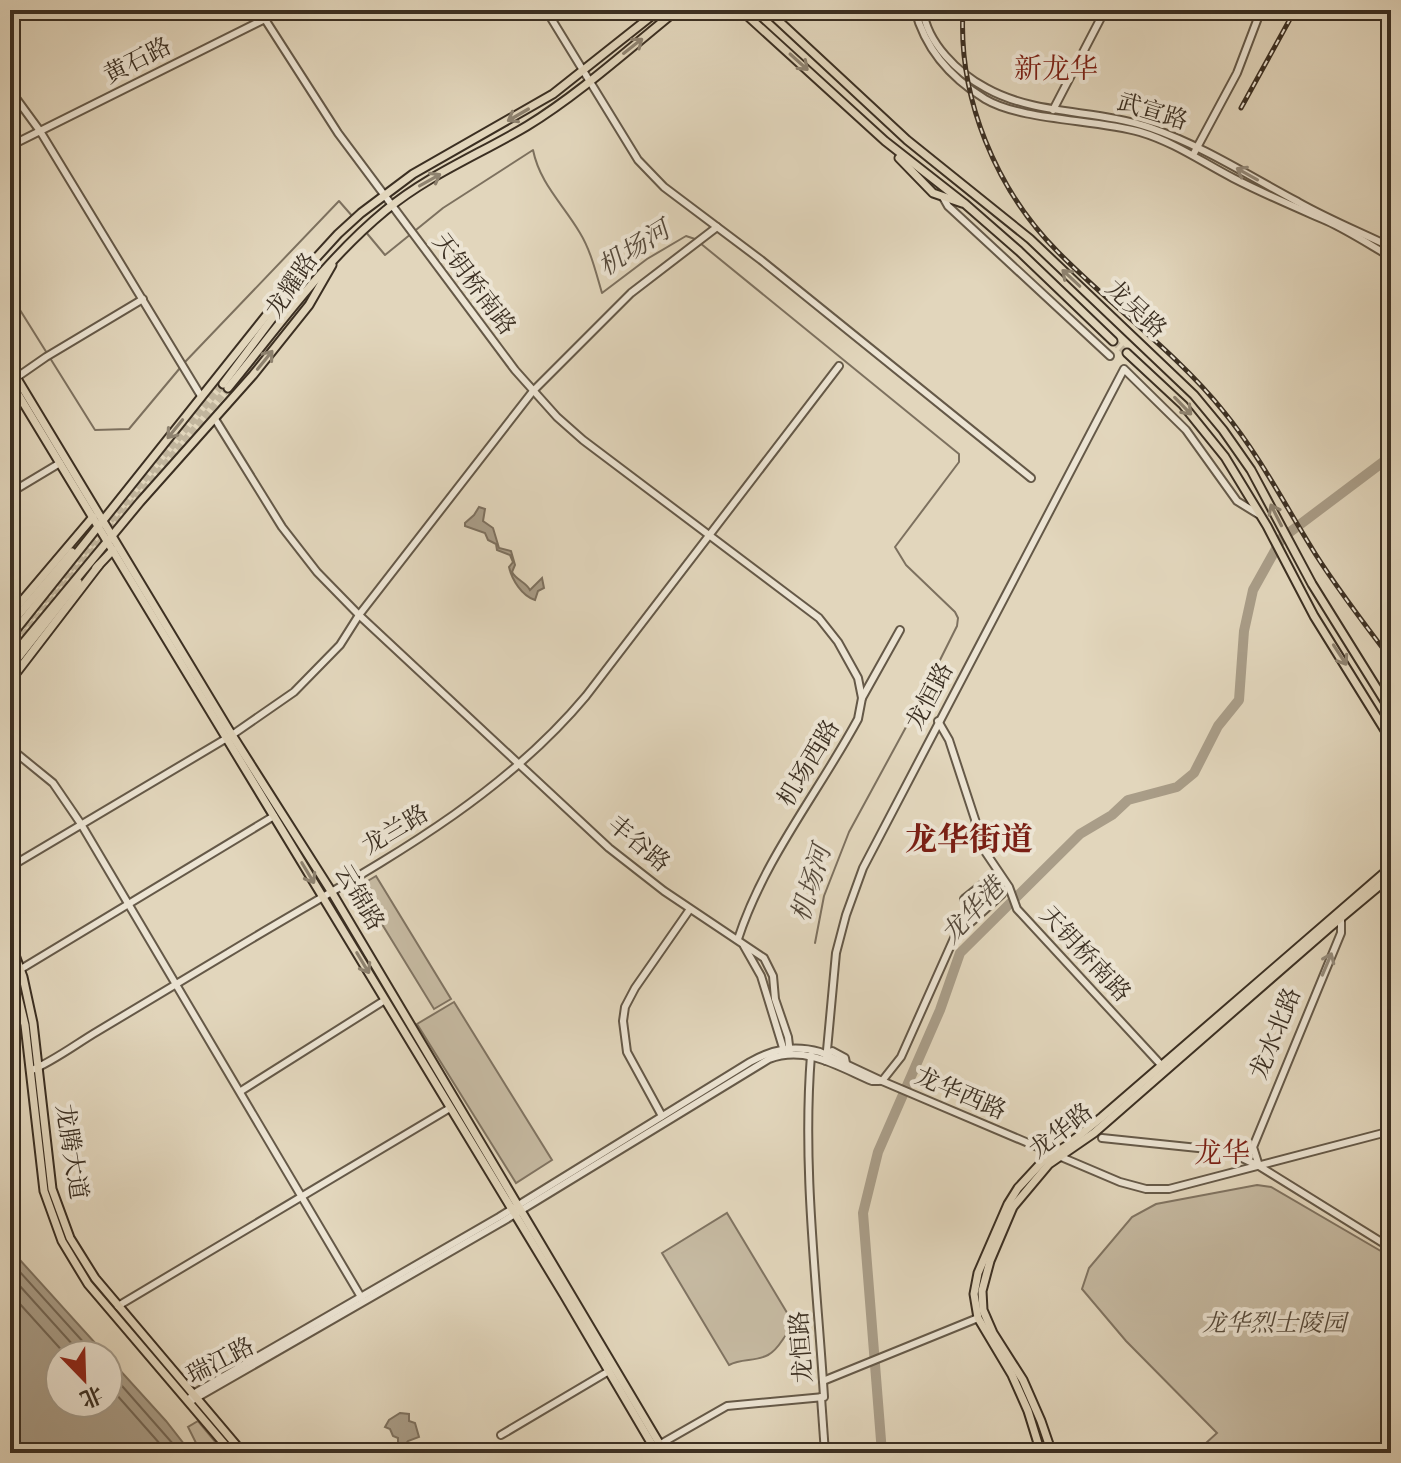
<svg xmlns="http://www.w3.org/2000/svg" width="1401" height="1463" font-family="'Sorts Mill Goudy','Noto Serif SC',serif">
<rect width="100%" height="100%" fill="#e2d6bc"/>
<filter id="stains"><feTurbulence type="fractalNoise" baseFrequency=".0025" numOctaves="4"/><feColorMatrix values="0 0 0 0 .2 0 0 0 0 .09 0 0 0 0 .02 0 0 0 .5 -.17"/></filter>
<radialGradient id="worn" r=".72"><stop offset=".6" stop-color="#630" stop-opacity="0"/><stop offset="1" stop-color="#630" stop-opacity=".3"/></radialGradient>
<g fill="#c6baa2" stroke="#807462" stroke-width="2">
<polygon points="376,876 451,999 434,1009 369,903 376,898 366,882"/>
<polygon points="454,1002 552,1160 516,1183 417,1024"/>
<polygon points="1257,1185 1271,1187 1391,1257 1391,1453 1195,1453 1217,1433 1126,1341 1082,1289 1089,1268 1132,1217 1156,1204"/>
<path d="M727 1213 795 1326C783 1334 781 1348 768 1355 755 1362 742 1358 729 1365L662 1253Z"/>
<polygon points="198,1421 222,1450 224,1453 201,1453 188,1427"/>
</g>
<g fill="#a99d88" stroke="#7d715f" stroke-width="2">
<path d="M479 507 485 509 483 521 493 528 499 548 511 551 515 565 512 572C516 580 526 582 530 590L542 578 544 588 538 591 535 600C522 596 512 580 509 567L513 562 510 555 497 550 496 544 488 540 485 533 465 526V523L474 515Z"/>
<polygon points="10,1249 106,1355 60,1355 60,1403 108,1403 108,1357 166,1421 191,1453 10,1453"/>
<polygon points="400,1413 409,1414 409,1421 415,1423 419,1437 408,1441 404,1446 398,1446 398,1438 393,1436 390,1429 385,1427 389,1420"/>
</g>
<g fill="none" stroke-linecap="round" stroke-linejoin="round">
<g stroke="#726655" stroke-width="2">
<polyline points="10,1261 95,1355"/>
<polyline points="10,1275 82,1355"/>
<polyline points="10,1293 66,1355"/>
<polyline points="108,1370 181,1453"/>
<polyline points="108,1385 168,1453"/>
</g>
<g stroke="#7d715f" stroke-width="2">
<path d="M365 231 385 255 443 208 533 150C540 184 563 204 580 233 591 251 596 273 602 293L647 259 686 236 695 239"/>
<polyline points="700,243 959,454 959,462 895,547 906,565 955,612 958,618 957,626 912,716 849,832 824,896 815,943"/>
<polyline points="10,294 95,430 129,429 180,368"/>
<polyline points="184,363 339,201 353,217"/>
</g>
<polyline stroke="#a99d88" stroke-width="10" points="882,1453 863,1213 878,1152 940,1010 960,953 1080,834 1112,815 1128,800 1177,787 1194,773 1218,726 1239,700 1244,631 1253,590 1282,538 1391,456"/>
<g stroke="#c1b59d" stroke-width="7" stroke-dasharray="7 3.5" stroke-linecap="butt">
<polyline points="1113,341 1127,353"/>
<polyline points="10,642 223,384"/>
<polyline points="10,652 228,388"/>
</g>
<defs>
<g id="minor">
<path d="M259 10 338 133 515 370 557 417 583 440 819 618 838 642 858 678 862 698 858 719C818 793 764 859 738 939"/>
<polyline points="546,10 638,160 664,187 761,260 1031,478"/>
<path d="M915 10C925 48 951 78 985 99 1022 121 1096 119 1140 132 1174 142 1202 162 1233 178 1264 194 1295 207 1327 221 1349 231 1370 245 1391 257"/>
<path d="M923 10C927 43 958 73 986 88 1036 116 1097 109 1151 128 1203 146 1249 176 1298 202 1328 219 1360 232 1391 247"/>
<polyline points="10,90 40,131 201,396"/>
<polyline points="1053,110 1105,10"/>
<polyline points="10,146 283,10"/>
<polyline points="1193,155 1237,73 1261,10"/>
<polyline points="944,199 948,206 1110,356"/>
<polyline points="10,382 46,357 143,299"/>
<polyline points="215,419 282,527 317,572 359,615 609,848 664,891 764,958 773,976 775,999 788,1037 790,1054"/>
<polyline points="10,493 60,463"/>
<polyline points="862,698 900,630"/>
<polyline points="938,721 949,740 986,853 1009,887 1017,909 1163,1067"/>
<polyline points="10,748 53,783 81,824 361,1297"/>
<polyline points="10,867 232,735 294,692 340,645 359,615 533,391 631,293 717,227"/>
<polyline points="744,946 761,976 784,1051"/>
<polyline points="21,969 274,816"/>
<polyline points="827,1054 832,1051 845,1058 846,1063"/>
<polyline points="826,1061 836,953 846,915 863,868 1124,369 1186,430 1237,501 1258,514"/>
<path d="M30 1071C54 1061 76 1044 98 1031 142 1005 185 979 228 953 354 876 489 812 586 696L839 366"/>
<polyline points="882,1081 901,1057 955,936 978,916 964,899 989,879 1002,894 978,916"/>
<polyline points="241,1091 385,1000"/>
<polyline points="662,1116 627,1052 623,1021 625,1007 635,988 690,909"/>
<polyline points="1102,1138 1227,1151 1259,1166 1391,1248"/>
<polyline points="1259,1166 1253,1147 1341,933 1341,916"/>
<polyline points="118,1306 450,1108"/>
<polyline points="823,1381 978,1318"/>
<polyline points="821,1397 825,1453"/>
<path d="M193 1400 502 1222 769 1059C806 1045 839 1067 872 1081H879"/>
<path d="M188 1401 193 1394 499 1217 750 1062C773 1049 794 1045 820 1052L882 1081 1120 1182 1146 1189H1169L1391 1131"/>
<polyline points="501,1435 609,1371"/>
<path d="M657 1446 727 1406 824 1397C817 1284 802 1168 811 1055"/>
</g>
<g id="major">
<polyline points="741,10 885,141 964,203 1019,251 1113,341"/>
<polyline points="767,10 907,140 1030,239 1194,395 1223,430 1251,470 1312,584 1391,711"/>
<polyline points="899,158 933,193 962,203"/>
<polyline points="1127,353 1183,405 1225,457 1267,526 1314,616 1391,740"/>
<polyline points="10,367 232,735 331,891 665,1453"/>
<polyline points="10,381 564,1295 657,1453"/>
<polyline points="223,384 301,280"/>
<path d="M228 388C278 327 325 260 386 210 428 175 480 154 527 126 578 95 630 48 677 10"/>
<polyline points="96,568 113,550"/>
<polyline points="10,615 93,517"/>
<polyline points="10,625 72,552"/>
<polyline points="10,637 285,292 338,234 361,213 413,174 553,94 659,10"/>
<polyline points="10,659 140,502 253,375 309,305 332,265"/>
<polyline points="10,668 78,582"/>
<polyline points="10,681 99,565"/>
<polyline points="10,941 23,977 33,1023 52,1189 70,1238 95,1278 243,1453"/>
<polyline points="10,964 25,1025 44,1191 62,1241 88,1284 232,1453"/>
<polyline points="1041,1453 1028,1411 1012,1375 978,1318 974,1294 978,1273 1008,1204 1018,1188 1043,1161 1066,1146 1102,1117 1391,867"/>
<polyline points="1052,1453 1041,1421 1023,1380 993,1333 983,1310 982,1291 990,1261 1013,1207 1049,1164 1094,1133 1330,927 1391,876"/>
</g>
</defs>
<use href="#minor" stroke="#655948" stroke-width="10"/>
<use href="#major" stroke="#3b2f22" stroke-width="11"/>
<use href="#minor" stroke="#ece4d3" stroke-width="6"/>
<use href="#major" stroke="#e2d6bc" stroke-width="7"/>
<defs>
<g id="rail">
<path d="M963 10C958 98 996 190 1058 252 1112 307 1176 352 1224 412 1260 456 1286 507 1316 555 1339 591 1365 625 1391 659"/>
<polyline points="1241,108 1295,10"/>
</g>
</defs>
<use href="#rail" stroke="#3b2f22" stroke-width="5"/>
<use href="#rail" stroke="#ece4d3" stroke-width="2" stroke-dasharray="6" stroke-linecap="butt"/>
</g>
<defs><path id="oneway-shaft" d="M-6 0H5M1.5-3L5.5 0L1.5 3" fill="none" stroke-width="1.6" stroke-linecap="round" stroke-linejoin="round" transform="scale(2)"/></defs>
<g stroke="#8e826f">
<use href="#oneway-shaft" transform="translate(633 46) rotate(-38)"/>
<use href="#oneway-shaft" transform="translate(799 62) rotate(42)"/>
<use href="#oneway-shaft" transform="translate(518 115) rotate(150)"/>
<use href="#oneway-shaft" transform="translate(430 180) rotate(-29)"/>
<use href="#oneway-shaft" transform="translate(1071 278) rotate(-137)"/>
<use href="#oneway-shaft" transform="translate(265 360) rotate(-51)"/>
<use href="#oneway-shaft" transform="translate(1183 406) rotate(46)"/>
<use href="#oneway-shaft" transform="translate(175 429) rotate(129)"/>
<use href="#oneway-shaft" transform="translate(1276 515) rotate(-117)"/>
<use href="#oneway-shaft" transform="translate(1340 655) rotate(57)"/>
<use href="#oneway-shaft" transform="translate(308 873) rotate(59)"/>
<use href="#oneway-shaft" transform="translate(363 963) rotate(59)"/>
</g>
<g stroke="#948a7a">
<use href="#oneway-shaft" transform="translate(1247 174) rotate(-151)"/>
<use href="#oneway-shaft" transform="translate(1327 964) rotate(-67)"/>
</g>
<g text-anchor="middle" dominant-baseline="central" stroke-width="8" stroke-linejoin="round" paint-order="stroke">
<g font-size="24" fill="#3b2f22" stroke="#ece4d3">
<text transform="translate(138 62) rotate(-27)">黄石路</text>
<text transform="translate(1152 113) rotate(17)">武宣路</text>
<text transform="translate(473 285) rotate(53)">天钥桥南路</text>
<text transform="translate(293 286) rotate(-56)">龙耀路</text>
<text transform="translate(1135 310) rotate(43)">龙吴路</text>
<text transform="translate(931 697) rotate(-62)">龙恒路</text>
<text transform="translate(810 764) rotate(-59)">机场西路</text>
<text transform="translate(396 831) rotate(-31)">龙兰路</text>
<text transform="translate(638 845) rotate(40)">丰谷路</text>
<text transform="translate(358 898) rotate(59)">云锦路</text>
<text transform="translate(1084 955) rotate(47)">天钥桥南路</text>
<text transform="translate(1277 1034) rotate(-68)">龙水北路</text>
<text transform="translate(960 1095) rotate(23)">龙华西路</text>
<text transform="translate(1062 1132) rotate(-38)">龙华路</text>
<text transform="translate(70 1152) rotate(81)">龙腾大道</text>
<text transform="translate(803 1347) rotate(-94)">龙恒路</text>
<text transform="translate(221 1362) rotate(-27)">瑞江路</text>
</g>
<g font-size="24" font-style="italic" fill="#574b3c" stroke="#ece4d3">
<text x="1274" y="1325">龙华烈士陵园</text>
</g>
<g font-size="26" font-style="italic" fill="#564a3c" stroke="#ece4d3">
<text transform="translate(635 250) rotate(-32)">机场河</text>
<text transform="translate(813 884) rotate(-73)">机场河</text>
<text transform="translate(974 912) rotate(-47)">龙华港</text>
</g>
<g font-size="28" fill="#7a1f14" stroke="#ece4d3">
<text x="1056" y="71">新龙华</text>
<text x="1222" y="1155">龙华</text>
</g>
<g font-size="32" font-weight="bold" fill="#7a1f14" stroke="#ece4d3">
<text x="969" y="842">龙华街道</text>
</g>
</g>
<rect width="1401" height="1463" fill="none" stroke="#e2d6bc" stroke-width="40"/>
<rect x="12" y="12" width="1377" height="1439" fill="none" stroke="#3b2f22" stroke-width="4"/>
<rect x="20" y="20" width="1361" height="1423" fill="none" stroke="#3b2f22" stroke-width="2"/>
<g transform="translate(84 1379) rotate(157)"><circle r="38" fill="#ece4d3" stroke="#a59c8c" stroke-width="2"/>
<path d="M0-6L14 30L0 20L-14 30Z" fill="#8f2418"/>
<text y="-12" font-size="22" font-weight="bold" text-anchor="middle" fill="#3b2f22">北</text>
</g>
<rect width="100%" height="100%" filter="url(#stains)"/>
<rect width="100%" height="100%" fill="url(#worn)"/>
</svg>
